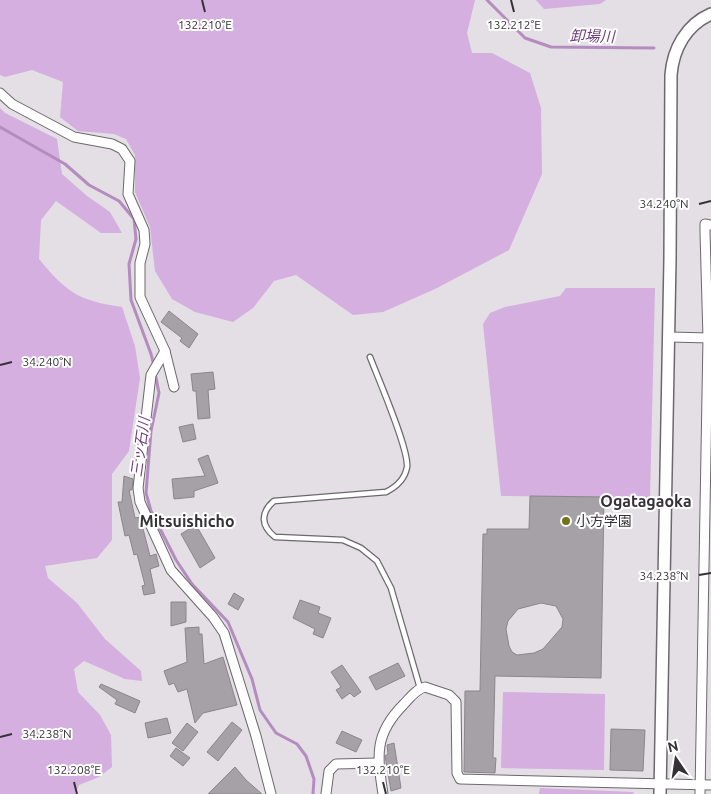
<svg xmlns="http://www.w3.org/2000/svg" width="711" height="794" font-family="Ubuntu,'Noto Sans JP',sans-serif">
<rect width="100%" height="100%" fill="#e4dee5"/>
<g fill="#d4afdf">
<polygon points="0,0 475,0 467,33 472,53 492,53 530,73 541,108 542,174 509,250 435,289 383,312 353,315 296,275 274,281 253,308 233,322 195,312 172,299 155,271 150,227 135,192 135,155 126,139 114,134 78,131 60,117 63,82 32,70 5,77 0,75"/>
<polygon points="536,0 606,0 600,4 544,9"/>
<path d="M0 108 5 113 57 139 62 174 87 196 110 212 122 233H101L56 201 41 220 39 259C66 292 79 301 122 307L135 346 140 378 129 451 112 474V540L97 558 45 566 48 578 77 603 105 639 141 671 142 681 125 679 84 661 74 669 78 692 100 715 111 735 112 767 99 777 79 785 75 794H0Z"/>
<polygon points="566,288 655,288 650,498 501,496 483,324 490,313 505,307 560,296"/>
<polygon points="503,692 605,694 604,770 501,768"/>
<polygon points="540,788 633,792 634,794 539,794"/>
</g>
<g fill="none" stroke-linecap="round" stroke-linejoin="round">
<g stroke="#b48cbf" stroke-width="3">
<polyline points="487,0 525,38 551,47 654,48"/>
<polyline points="0,127 65,164 89,185 119,201 134,219 136,239 129,264 131,300 151,354 154,366"/>
<polyline points="155,373 159,393 151,431 146,493 151,511 176,560 192,584 228,622 252,679 260,710 276,733 297,744 306,756 314,779 313,794"/>
</g>
</g>
<g fill="#a6a1a7" stroke="#8b868c" fill-rule="evenodd">
<polygon points="169,311 198,334 189,348 180,341 182,338 161,322"/>
<polygon points="213,372 215,389 208,390 210,418 198,419 196,391 193,391 191,374"/>
<polygon points="193,424 196,439 183,442 179,427"/>
<polygon points="208,455 218,483 194,491 194,497 174,499 172,479 205,476 198,459"/>
<polygon points="124,476 133,479 132,490 129,490 135,518 140,517 150,556 156,554 159,566 150,569 155,593 144,595 142,586 145,585 137,554 134,555 129,535 125,536 118,502 122,502"/>
<path d="M530 496 604 497 601 678 495 676 493 758H496L495 773 464 772 465 691H480L483 534H487V529H529ZM541 603 556 606 563 619 562 627 543 649 534 653 517 655 512 652 509 646 506 629 508 621 518 609Z"/>
<polygon points="196,525 215,558 200,568 181,534"/>
<polygon points="234,593 244,599 238,610 228,604"/>
<polygon points="300,600 320,607 318,613 331,618 323,638 313,634 315,629 293,618"/>
<polygon points="171,602 186,602 186,622 171,626"/>
<polygon points="199,627 199,634 202,634 204,664 223,657 237,705 203,713 195,723 187,689 178,692 174,683 169,685 164,671 187,662 185,628"/>
<polygon points="398,663 405,676 376,690 369,677"/>
<polygon points="342,665 361,692 354,697 350,693 342,699 336,690 341,687 331,672"/>
<polygon points="101,684 140,701 135,713 115,704 117,700 99,687"/>
<polygon points="167,718 171,733 148,738 145,723"/>
<polygon points="232,722 242,730 218,761 207,752"/>
<polygon points="187,723 198,732 183,751 172,743"/>
<polygon points="611,729 645,730 643,771 610,770"/>
<polygon points="342,731 362,740 356,752 336,743"/>
<polygon points="394,743 401,788 391,791 385,756 388,754 387,745"/>
<polygon points="176,748 190,758 183,766 170,756"/>
<polygon points="235,767 246,780 262,794 208,794"/>
</g>
<g fill="none" stroke-linecap="round" stroke-linejoin="round">
<defs>
<path id="service" d="M370 357C378 378 409 449 407 467 405 479 396 487 386 492L274 501C260 513 261 526 275 537L343 540 361 548 377 561 391 588 420 688"/>
<g id="minor">
<polyline points="0,93 12,104 74,137 112,144 122,149 130,161 128,194 144,230 145,244 140,263 140,297 165,351 174,387"/>
<polyline points="669,337 711,338"/>
<polyline points="165,351 151,375 138,488 140,502 171,570 213,617 224,633 256,736 271,794"/>
<polyline points="326,794 329,771 336,764 378,763"/>
<path d="M383 794C377 755 374 734 404 704 410 698 416 689 425 687L449 695 456 702 457 773 460 779 711 785"/>
<polyline points="700,794 708,338 705,232 705,224 711,225"/>
</g>
<path id="tertiary" d="M660 794 670 259 671 75C673 49 686 25 711 14"/>
</defs>
<use href="#service" stroke="#6d686e" stroke-width="7"/>
<use href="#minor" stroke="#6d686e" stroke-width="11"/>
<use href="#tertiary" stroke="#6d686e" stroke-width="14"/>
<use href="#service" stroke="#fff" stroke-width="4.5"/>
<use href="#minor" stroke="#fff" stroke-width="9"/>
<use href="#tertiary" stroke="#fff" stroke-width="11"/>
</g>
<path fill="none" stroke="#343235" stroke-width="2" d="M202 0 205 12M511 0 514 12M699 204 711 201M0 365 12 362M699 575 711 573M0 737 12 734M74 782 77 794M383 782 386 794"/>
<circle fill="#747318" stroke="#fff" stroke-width="2" cx="566" cy="521" r="5"/>
<g text-anchor="middle" dominant-baseline="central" stroke-width="4" stroke-linejoin="round" paint-order="stroke">
<g font-size="14" fill="#343235" stroke="#fff" text-anchor="start">
<text x="576" y="521">小方学園</text>
</g>
<g font-size="15" font-style="italic" fill="#6f3d7c" stroke="#fff">
<text transform="translate(592 36) rotate(1)">卸場川</text>
<text transform="translate(140 447) rotate(-82)">三ッ石川</text>
</g>
<g font-size="16" font-weight="bold" fill="#343235" stroke="#fff">
<text x="646" y="501">Ogatagaoka</text>
<text x="187" y="521">Mitsuishicho</text>
</g>
</g>
<g font-size="12" text-anchor="middle" fill="#343235" stroke="#fff" stroke-width="4" stroke-linejoin="round" paint-order="stroke">
<text x="205" y="29">132.210°E</text>
<text x="514" y="29">132.212°E</text>
<text x="664" y="208">34.240°N</text>
<text x="47" y="366">34.240°N</text>
<text x="664" y="580">34.238°N</text>
<text x="47" y="738">34.238°N</text>
<text x="74" y="774">132.208°E</text>
<text x="383" y="774">132.210°E</text>
</g>
<g transform="translate(676 759) rotate(347)" stroke="#ffffff" stroke-width="4" paint-order="stroke">
<path d="M0-4L9 19L0 12L-9 19Z" fill="#343235"/>
<text y="-8" font-size="14" font-weight="bold" text-anchor="middle" fill="#343235">N</text>
</g>
</svg>
